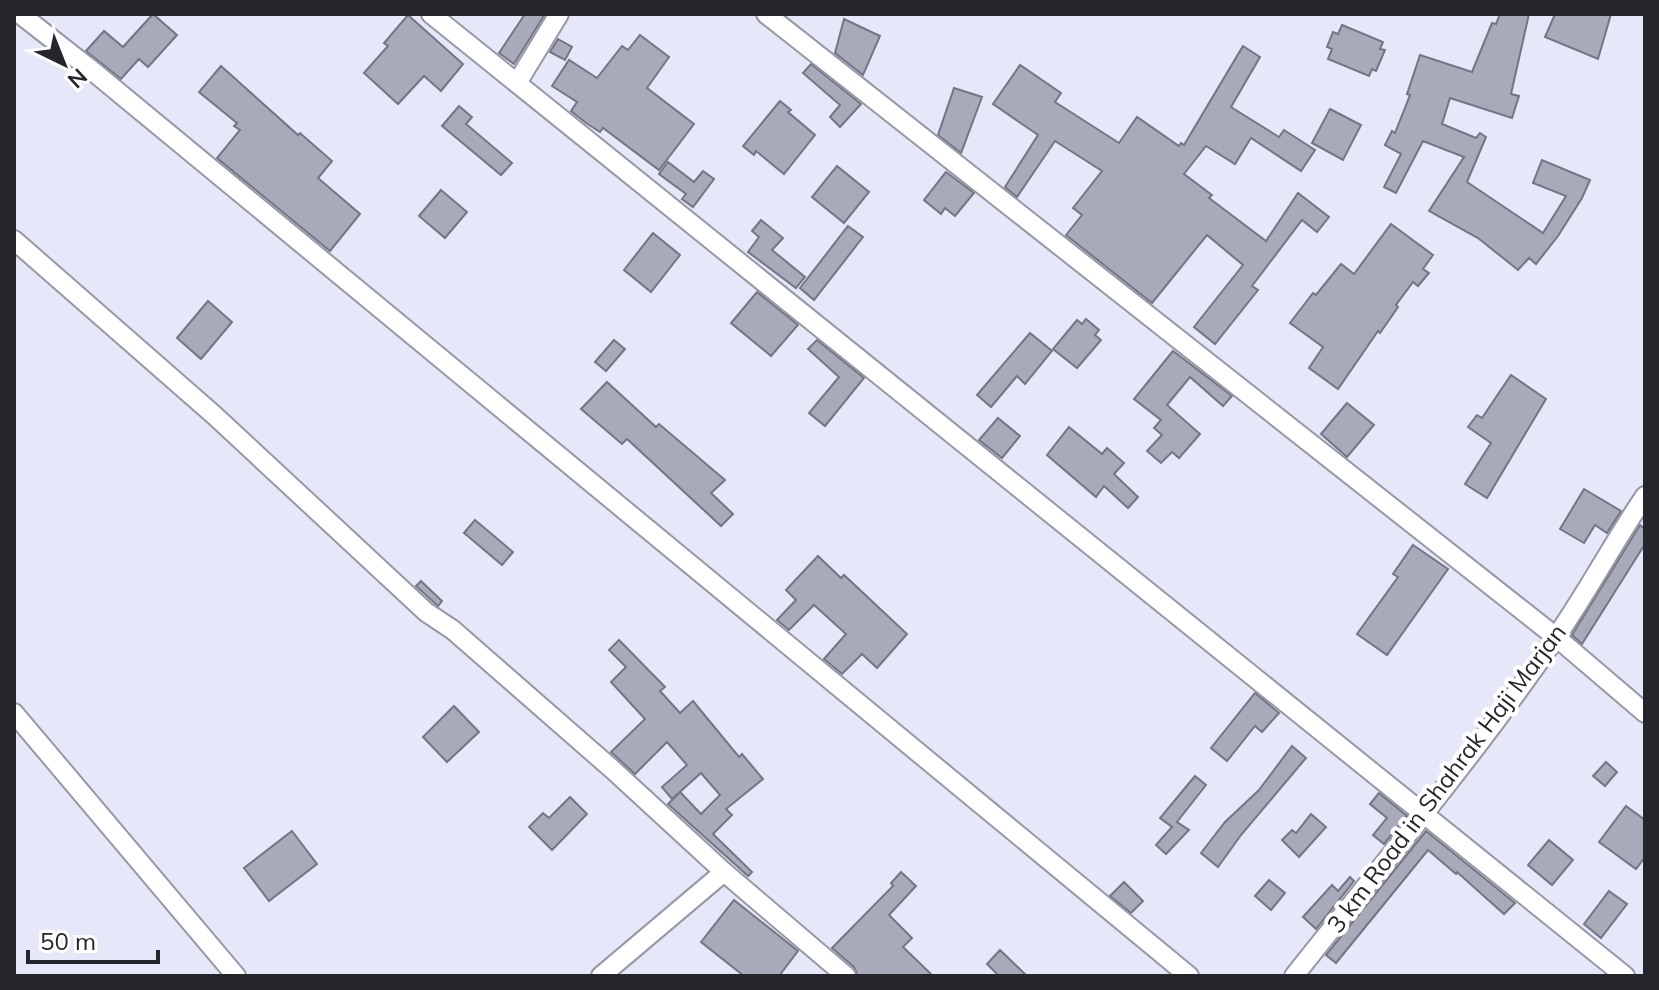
<svg xmlns="http://www.w3.org/2000/svg" width="1659" height="990" font-family="Mulish,sans-serif">
<rect width="100%" height="100%" fill="#e6e8f9"/>
<g fill="#a8aaba" stroke="#737584" stroke-width="2">
<polygon points="153,14 177,35 148,67 139,59 121,79 86,51 104,31 123,47"/>
<polygon points="525,14 545,14 514,64 499,53"/>
<polygon points="1500,14 1529,14 1511,94 1519,96 1512,118 1450,98 1442,124 1476,138 1480,133 1486,137 1467,182 1543,233 1566,196 1533,183 1542,160 1590,180 1582,198 1558,236 1536,264 1529,258 1518,270 1478,238 1429,211 1464,157 1423,141 1396,193 1384,187 1401,154 1385,145 1392,131 1395,133 1410,95 1407,94 1420,55 1472,72 1492,23 1496,24"/>
<polygon points="1555,14 1611,14 1598,59 1545,37"/>
<polygon points="408,15 463,64 441,91 424,76 398,104 364,73 388,46 384,43"/>
<polygon points="844,19 880,36 863,75 835,53"/>
<polygon points="1342,25 1383,42 1380,49 1385,50 1376,71 1372,69 1369,76 1328,59 1332,49 1327,47 1333,32 1338,34"/>
<polygon points="640,35 669,57 647,88 694,124 659,170 603,128 600,132 586,123 571,111 577,102 552,86 569,60 597,78 622,46 628,50"/>
<polygon points="558,39 572,47 565,60 550,52"/>
<polygon points="1243,46 1260,57 1231,107 1279,137 1284,130 1315,150 1301,171 1251,138 1235,164 1206,146 1184,174 1212,195 1209,198 1266,241 1298,193 1329,217 1317,232 1302,220 1252,286 1258,290 1215,344 1194,327 1243,265 1207,235 1152,303 1066,235 1082,215 1073,208 1102,171 1055,141 1017,197 1005,187 1038,135 993,104 1020,65 1061,93 1055,102 1119,143 1137,117 1179,146 1181,143 1184,145"/>
<polygon points="811,64 861,104 840,127 830,117 840,105 803,73"/>
<polygon points="221,66 298,135 300,133 332,161 318,178 360,214 330,251 217,158 240,130 234,126 237,123 199,92"/>
<polygon points="954,88 982,97 961,153 938,135"/>
<polygon points="780,101 791,110 788,112 815,135 784,174 756,151 754,155 743,146"/>
<polygon points="459,106 472,117 466,124 512,163 501,175 442,126"/>
<polygon points="1330,109 1361,125 1343,160 1312,143"/>
<polygon points="668,162 694,182 703,171 714,179 693,207 682,199 686,194 659,174"/>
<polygon points="837,166 869,192 844,223 812,197"/>
<polygon points="946,172 974,193 955,216 945,208 941,214 924,200"/>
<polygon points="441,190 467,212 445,238 419,216"/>
<polygon points="761,220 783,238 772,250 805,277 796,288 748,252 759,237 752,231"/>
<polygon points="1391,224 1433,255 1423,269 1429,273 1418,286 1413,282 1396,305 1398,307 1380,333 1378,331 1338,389 1309,368 1323,347 1290,323 1313,293 1316,295 1341,264 1354,274"/>
<polygon points="848,226 863,237 814,300 800,288"/>
<polygon points="653,233 680,255 651,292 624,270"/>
<polygon points="757,292 798,325 771,356 731,323"/>
<polygon points="208,301 232,322 201,359 177,338"/>
<polygon points="1086,319 1099,330 1095,335 1101,340 1077,368 1053,349 1077,320 1082,324"/>
<polygon points="1030,333 1052,351 1025,384 1017,376 991,407 977,395"/>
<polygon points="614,340 625,349 606,371 595,362"/>
<polygon points="817,340 864,378 825,426 809,413 839,377 808,349"/>
<polygon points="1173,351 1232,396 1223,406 1190,377 1167,405 1200,434 1179,458 1172,452 1161,463 1147,451 1162,435 1154,428 1161,420 1134,399"/>
<polygon points="1511,375 1546,399 1487,498 1465,484 1491,443 1468,427 1477,415 1482,418"/>
<polygon points="607,382 656,427 659,424 725,480 711,493 733,514 721,526 627,439 622,444 581,409"/>
<polygon points="1347,403 1374,425 1347,457 1321,434"/>
<polygon points="998,418 1020,436 1002,458 979,440"/>
<polygon points="1069,427 1102,454 1107,448 1124,463 1114,474 1138,497 1128,508 1104,486 1096,497 1047,455"/>
<polygon points="1584,489 1621,511 1607,533 1595,525 1584,543 1560,529"/>
<polygon points="475,520 513,552 502,565 464,533"/>
<polygon points="1640,525 1645,529 1645,544 1582,644 1572,635"/>
<polygon points="1413,545 1448,569 1387,655 1357,634 1398,577 1393,574"/>
<polygon points="818,556 841,578 844,575 907,634 877,668 862,654 842,674 824,659 846,634 814,605 789,630 777,620 796,600 786,590"/>
<polygon points="421,581 442,601 438,606 416,586"/>
<polygon points="619,640 665,687 660,691 680,713 693,701 739,757 742,754 763,779 726,809 732,815 713,834 752,872 748,876 668,804 680,792 701,814 720,795 701,773 672,799 662,787 687,765 667,742 635,774 611,752 645,719 611,682 626,667 609,650"/>
<polygon points="1255,693 1279,713 1262,732 1255,726 1227,761 1211,748"/>
<polygon points="454,706 479,732 447,762 423,737"/>
<polygon points="1292,746 1306,758 1241,835 1218,867 1201,853 1225,822 1259,790"/>
<polygon points="1606,762 1617,772 1605,786 1593,776"/>
<polygon points="1195,776 1206,785 1177,822 1189,830 1166,854 1156,845 1172,827 1160,818"/>
<polygon points="1379,793 1407,816 1384,844 1373,835 1387,818 1370,804"/>
<polygon points="570,797 587,814 552,850 529,827 543,813 549,818"/>
<polygon points="1626,806 1645,820 1645,857 1636,869 1599,842"/>
<polygon points="1311,814 1326,827 1299,857 1282,840 1292,830 1296,833"/>
<polygon points="292,831 317,864 269,901 244,868"/>
<polygon points="1426,831 1515,903 1504,914 1457,872 1456,874 1428,850 1336,963 1326,955"/>
<polygon points="1549,840 1573,860 1552,885 1528,865"/>
<polygon points="901,872 916,886 889,915 912,938 903,947 933,976 858,976 854,967 832,948 893,886 891,883"/>
<polygon points="1350,877 1354,881 1316,929 1303,917 1332,885 1338,891"/>
<polygon points="1269,880 1285,893 1271,910 1255,896"/>
<polygon points="1124,882 1143,901 1131,913 1110,896"/>
<polygon points="1609,891 1627,904 1601,938 1584,924"/>
<polygon points="734,900 798,951 779,976 744,976 701,942"/>
<polygon points="1000,950 1027,976 999,976 987,964"/>
</g>
<g fill="none" stroke-linecap="round" stroke-linejoin="round">
<defs>
<g id="minor">
<polyline points="20,14 89,68 1189,976"/>
<polyline points="431,14 1625,976"/>
<polyline points="766,14 1556,637 1645,713"/>
<polyline points="517,83 559,14"/>
<polyline points="14,240 214,415 426,612 453,630 612,769 724,872 846,976"/>
<polyline points="14,713 236,976"/>
<polyline points="601,976 724,872"/>
<path d="M1294 976C1382 865 1474 756 1554 640 1587 593 1613 543 1645 496"/>
</g>
</defs>
<use href="#minor" stroke="#9698a8" stroke-width="22"/>
<use href="#minor" stroke="#fff" stroke-width="18"/>
</g>
<g text-anchor="middle" dominant-baseline="central" stroke-width="8" stroke-linejoin="round" paint-order="stroke">
<g font-size="24" fill="#25262c" stroke="#fff">
<text transform="translate(1446 778) rotate(-53)">3 km Road in Shahrak Haji Marjan</text>
</g>
</g>
<rect width="1659" height="990" fill="none" stroke="#25262c" stroke-width="32"/>
<g transform="translate(64 64) rotate(137)" stroke="#ffffff" stroke-width="6" paint-order="stroke">
<path d="M0-6L14 30L0 20L-14 30Z" fill="#25262c"/>
<text y="-12" font-size="22" font-weight="bold" text-anchor="middle" fill="#25262c">N</text>
</g>
<path d="M28 950v12h130v-12" fill="none" stroke="#25262c" stroke-width="4"/>
<text x="40" y="950" font-size="24" fill="#25262c" stroke="#ffffff" stroke-width="6" paint-order="stroke">50 m</text>
</svg>
